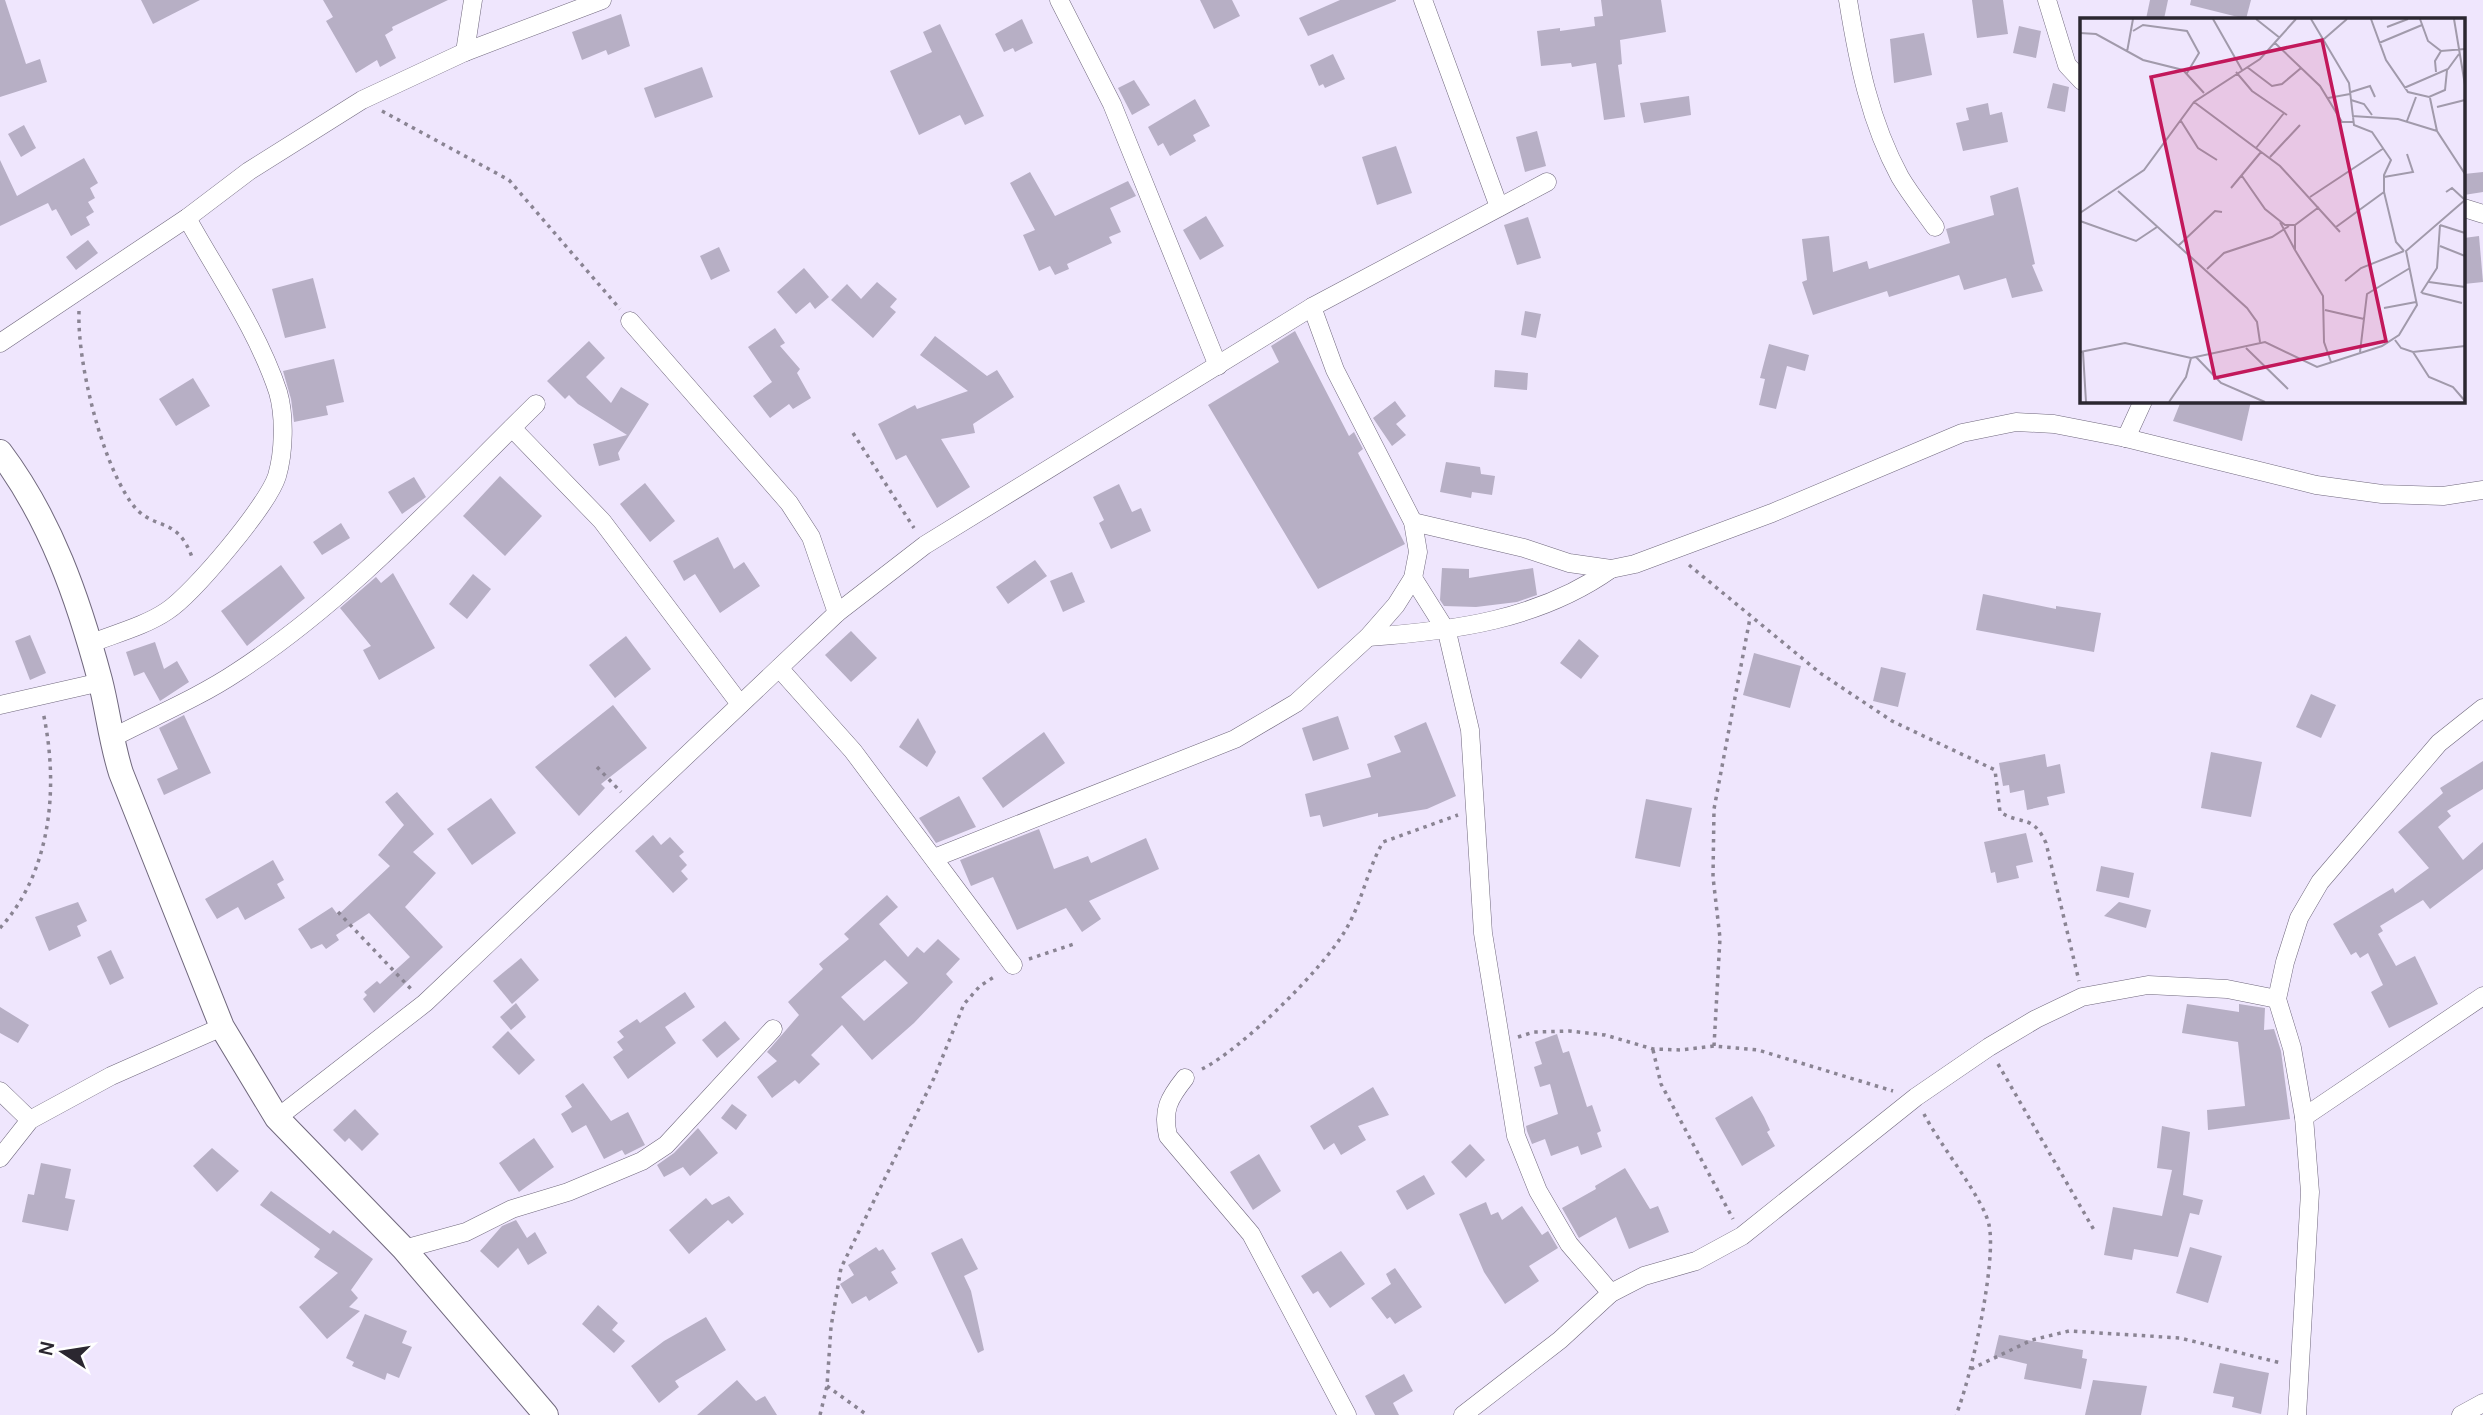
<svg xmlns="http://www.w3.org/2000/svg" width="2483" height="1415" font-family="Manrope,sans-serif">
<rect width="100%" height="100%" fill="#efe6fd"/>
<g fill="#b7afc5" fill-rule="evenodd">
<polygon points="0,0 5,0 26,64 40,59 47,82 0,97"/>
<polygon points="141,0 200,0 153,24"/>
<polygon points="323,0 448,0 392,27 393,30 385,35 396,58 380,67 377,60 356,73 326,21 333,17"/>
<polygon points="1200,0 1232,0 1240,16 1214,29"/>
<polygon points="1340,0 1396,0 1396,1 1308,36 1299,18"/>
<polygon points="1601,0 1661,0 1666,32 1620,40 1622,64 1618,65 1625,117 1604,120 1596,63 1572,67 1571,63 1541,66 1537,31 1560,28 1560,31 1595,26 1594,17 1603,16"/>
<polygon points="1972,0 2003,0 2008,34 1977,38"/>
<polygon points="2150,0 2168,0 2164,19 2146,19"/>
<polygon points="2191,0 2251,0 2246,19 2190,5"/>
<polygon points="621,14 630,46 608,55 606,50 582,60 572,32"/>
<polygon points="1022,19 1033,43 1015,52 1013,48 1004,52 995,34"/>
<polygon points="940,24 984,116 965,125 960,115 919,135 890,71 932,52 923,32"/>
<polygon points="2019,26 2041,31 2036,58 2013,53"/>
<polygon points="1924,33 1932,75 1894,83 1890,39"/>
<polygon points="1333,54 1345,79 1325,88 1323,84 1319,86 1310,65"/>
<polygon points="702,67 713,97 655,118 644,88"/>
<polygon points="1134,80 1150,105 1132,115 1118,88"/>
<polygon points="2053,83 2069,87 2065,112 2047,108"/>
<polygon points="1689,96 1691,115 1644,123 1640,103"/>
<polygon points="1195,99 1210,126 1193,135 1196,141 1170,156 1163,143 1158,146 1148,127"/>
<polygon points="1988,103 1990,115 2002,112 2008,142 1963,151 1956,123 1969,120 1966,108"/>
<polygon points="24,125 36,148 21,157 8,134"/>
<polygon points="1537,131 1546,166 1525,172 1516,137"/>
<polygon points="1396,146 1412,193 1377,205 1362,157"/>
<polygon points="84,158 98,183 90,188 95,198 88,202 94,212 86,217 90,225 71,236 56,209 52,211 48,203 0,226 0,160 17,196"/>
<polygon points="1030,172 1055,216 1128,181 1136,196 1110,208 1121,232 1109,237 1112,243 1067,264 1069,269 1055,275 1050,266 1039,271 1023,235 1035,230 1010,183"/>
<polygon points="2483,172 2483,192 2464,195 2464,174"/>
<polygon points="2018,187 2035,264 2032,265 2043,291 2012,298 2006,278 1964,290 1959,275 1889,297 1887,291 1813,315 1802,282 1807,280 1802,239 1829,236 1833,272 1867,261 1869,269 1950,243 1946,229 1994,215 1990,196"/>
<polygon points="1206,216 1224,246 1200,260 1183,230"/>
<polygon points="1528,217 1541,258 1517,265 1504,225"/>
<polygon points="2479,236 2483,282 2464,284 2464,238"/>
<polygon points="88,240 98,253 76,270 66,257"/>
<polygon points="719,247 730,271 711,280 700,256"/>
<polygon points="804,268 829,297 815,309 810,302 796,314 777,292"/>
<polygon points="313,278 326,328 285,338 272,289"/>
<polygon points="877,282 897,299 890,307 896,312 873,338 831,300 847,284 861,299"/>
<polygon points="1525,311 1541,314 1536,338 1521,335"/>
<polygon points="775,328 785,343 780,346 800,369 797,373 811,398 793,409 789,404 770,418 753,396 772,382 748,347"/>
<polygon points="1295,331 1349,436 1354,432 1363,449 1358,453 1405,544 1318,589 1208,405 1279,362 1271,346"/>
<polygon points="935,336 987,376 997,370 1014,397 973,424 975,433 941,439 970,487 937,508 906,455 896,460 878,424 915,405 917,409 968,391 920,355"/>
<polygon points="589,341 605,358 586,377 611,403 621,387 649,404 618,453 620,460 599,466 593,444 627,435 578,404 569,395 565,399 547,381"/>
<polygon points="1769,344 1809,355 1805,371 1787,366 1776,409 1759,405 1765,379 1760,378"/>
<polygon points="334,359 344,402 326,406 328,415 294,422 291,399 283,371"/>
<polygon points="1495,370 1528,373 1527,390 1494,387"/>
<polygon points="193,378 210,406 176,426 159,399"/>
<polygon points="1395,401 1406,416 1396,424 1406,435 1392,446 1373,418"/>
<polygon points="2181,401 2251,401 2242,441 2173,421"/>
<polygon points="1446,462 1480,467 1481,474 1495,476 1492,495 1472,492 1471,498 1440,492"/>
<polygon points="500,476 542,516 505,556 463,516"/>
<polygon points="414,477 426,497 402,514 388,492"/>
<polygon points="645,483 675,521 650,542 620,504"/>
<polygon points="1119,484 1132,512 1141,508 1151,531 1111,549 1099,523 1104,520 1093,497"/>
<polygon points="341,523 350,538 322,555 313,542"/>
<polygon points="718,537 734,569 744,562 760,586 720,613 695,574 684,581 673,561"/>
<polygon points="1035,560 1047,576 1008,604 996,587"/>
<polygon points="281,565 305,598 247,646 221,611"/>
<polygon points="1442,568 1469,569 1469,578 1533,568 1537,595 1517,602 1476,607 1444,606 1440,600"/>
<polygon points="1072,572 1085,602 1063,612 1050,581"/>
<polygon points="393,573 435,648 379,680 363,650 371,646 340,608 376,577 381,583"/>
<polygon points="473,574 491,589 467,619 449,604"/>
<polygon points="1983,594 2056,609 2056,606 2101,613 2094,652 1976,630"/>
<polygon points="851,631 877,658 851,682 825,655"/>
<polygon points="30,635 46,673 30,680 15,641"/>
<polygon points="626,636 651,669 615,698 589,665"/>
<polygon points="1579,639 1599,656 1581,679 1560,663"/>
<polygon points="155,642 164,669 177,661 189,682 160,701 144,672 134,676 126,652"/>
<polygon points="1754,653 1801,666 1790,708 1743,695"/>
<polygon points="1881,667 1906,673 1898,707 1873,701"/>
<polygon points="2311,694 2336,705 2321,738 2296,727"/>
<polygon points="613,705 647,748 601,784 605,788 579,816 535,767"/>
<polygon points="184,715 211,773 164,795 157,779 178,769 159,728"/>
<polygon points="1338,716 1349,749 1313,761 1302,728"/>
<polygon points="918,718 936,752 927,767 899,747"/>
<polygon points="1426,722 1456,796 1427,809 1378,817 1378,813 1323,827 1320,815 1310,817 1305,794 1371,777 1367,764 1401,752 1394,736"/>
<polygon points="1044,732 1065,763 1003,808 982,778"/>
<polygon points="2211,752 2262,762 2251,817 2201,808"/>
<polygon points="2045,754 2047,767 2060,764 2065,793 2047,797 2049,805 2027,810 2024,790 2010,793 2009,785 2003,786 1999,763"/>
<polygon points="2483,761 2483,789 2447,811 2451,816 2438,827 2463,860 2483,842 2483,869 2430,909 2423,900 2380,926 2383,931 2378,934 2396,966 2415,956 2438,1004 2389,1028 2371,992 2383,985 2368,953 2360,958 2356,952 2351,955 2333,924 2393,888 2395,893 2429,868 2398,832 2443,793 2440,788"/>
<polygon points="397,792 434,834 413,852 436,873 405,907 443,947 374,1013 363,999 367,995 364,992 377,981 380,984 410,957 369,913 336,935 339,940 326,949 322,944 311,949 298,929 332,907 338,915 390,866 378,855 404,825 385,802"/>
<polygon points="959,796 976,827 936,843 919,818"/>
<polygon points="491,798 516,833 472,865 447,829"/>
<polygon points="1646,799 1692,808 1680,867 1635,858"/>
<polygon points="1039,829 1054,869 1088,856 1091,863 1146,838 1159,869 1089,901 1101,919 1082,932 1066,908 1017,930 993,877 971,886 960,860"/>
<polygon points="2026,833 2033,862 2016,866 2019,878 1997,883 1995,872 1991,873 1984,842"/>
<polygon points="653,835 661,845 670,837 684,852 679,856 687,865 681,871 688,879 673,893 635,851"/>
<polygon points="273,860 284,880 277,884 285,898 245,920 238,907 217,919 205,899"/>
<polygon points="2101,866 2134,873 2129,898 2096,891"/>
<path d="M887 895 898 907 879 924 908 957 917 947 924 953 938 939 960 959 946 974 953 982 914 1023 872 1060 842 1025 811 1055 820 1064 799 1084 795 1080 772 1098 757 1077 777 1061 767 1052 799 1015 788 1002 823 969 819 964 849 939 844 934ZM885 960 908 983 864 1021 841 997Z"/>
<polygon points="78,902 87,921 77,926 81,936 49,951 35,917"/>
<polygon points="2119,902 2151,910 2146,928 2104,916"/>
<polygon points="111,950 124,978 110,985 97,957"/>
<polygon points="521,958 539,980 512,1004 493,981"/>
<polygon points="685,992 695,1007 665,1027 676,1043 628,1079 613,1057 623,1050 617,1042 624,1037 619,1031 637,1019 640,1023"/>
<polygon points="516,1003 526,1017 511,1030 500,1017"/>
<polygon points="2187,1004 2239,1012 2239,1004 2265,1008 2264,1030 2274,1029 2281,1051 2290,1119 2208,1130 2207,1110 2245,1106 2238,1042 2182,1033"/>
<polygon points="0,1007 29,1025 18,1043 0,1033"/>
<polygon points="725,1021 740,1039 717,1058 702,1040"/>
<polygon points="508,1031 535,1060 519,1075 492,1047"/>
<polygon points="1557,1034 1563,1053 1569,1051 1587,1107 1592,1105 1601,1131 1597,1133 1602,1147 1581,1155 1578,1146 1551,1156 1545,1139 1532,1144 1527,1131 1526,1126 1558,1114 1550,1084 1540,1087 1534,1067 1542,1064 1535,1042"/>
<polygon points="583,1083 611,1121 628,1112 645,1145 625,1155 622,1150 604,1159 586,1125 572,1133 561,1114 572,1107 565,1096"/>
<polygon points="1373,1087 1389,1115 1358,1126 1366,1140 1341,1155 1334,1143 1324,1150 1310,1126"/>
<polygon points="1752,1096 1764,1117 1770,1130 1767,1132 1775,1146 1742,1166 1715,1118"/>
<polygon points="732,1104 747,1115 736,1130 721,1118"/>
<polygon points="355,1109 379,1134 362,1151 349,1138 345,1142 333,1130"/>
<polygon points="2162,1126 2190,1132 2183,1195 2203,1200 2199,1215 2190,1213 2178,1257 2134,1249 2132,1260 2104,1255 2113,1207 2162,1216 2172,1170 2157,1168"/>
<polygon points="698,1128 718,1153 690,1176 683,1167 664,1177 657,1165 674,1153"/>
<polygon points="534,1138 554,1167 519,1192 499,1163"/>
<polygon points="1470,1144 1485,1160 1466,1178 1451,1162"/>
<polygon points="212,1148 239,1171 217,1192 193,1166"/>
<polygon points="1259,1154 1281,1191 1253,1210 1230,1172"/>
<polygon points="41,1163 71,1169 65,1198 75,1200 68,1231 22,1222 28,1194 34,1195"/>
<polygon points="1625,1168 1650,1209 1658,1206 1669,1232 1629,1249 1616,1217 1579,1238 1562,1208 1596,1189 1595,1186"/>
<polygon points="1424,1175 1435,1194 1407,1210 1396,1191"/>
<polygon points="271,1191 330,1234 333,1230 373,1259 351,1290 358,1298 349,1307 360,1311 327,1339 299,1307 338,1273 314,1257 320,1249 260,1205"/>
<polygon points="729,1196 744,1214 732,1224 728,1220 689,1254 669,1230 706,1198 712,1205"/>
<polygon points="1486,1202 1491,1215 1498,1212 1502,1220 1522,1206 1542,1235 1548,1231 1558,1248 1529,1266 1539,1281 1505,1304 1484,1272 1459,1214"/>
<polygon points="516,1220 527,1238 535,1232 547,1253 528,1265 518,1248 498,1268 480,1251 502,1226"/>
<polygon points="962,1238 978,1269 964,1276 971,1291 984,1350 978,1353 931,1253"/>
<polygon points="876,1247 879,1251 883,1249 896,1269 891,1272 898,1283 869,1301 866,1296 852,1304 840,1284 854,1275 848,1265"/>
<polygon points="2190,1247 2222,1256 2208,1303 2176,1293"/>
<polygon points="1341,1251 1365,1284 1330,1308 1318,1291 1313,1294 1301,1276"/>
<polygon points="1395,1268 1422,1307 1395,1324 1390,1317 1387,1319 1371,1298 1391,1284 1386,1274"/>
<polygon points="598,1305 618,1323 612,1330 625,1341 614,1353 582,1324"/>
<polygon points="365,1314 407,1331 402,1343 412,1347 399,1378 387,1373 385,1380 352,1366 354,1362 346,1358"/>
<polygon points="706,1317 726,1350 675,1381 679,1387 659,1403 631,1366 664,1341"/>
<polygon points="1999,1335 2083,1350 2082,1358 2087,1359 2081,1389 2024,1379 2027,1364 1994,1356"/>
<polygon points="2220,1363 2269,1373 2261,1414 2232,1407 2234,1397 2213,1393"/>
<polygon points="1404,1374 1413,1391 1393,1403 1399,1415 1375,1415 1365,1396"/>
<polygon points="737,1380 756,1401 765,1396 777,1415 697,1415"/>
<polygon points="2093,1380 2147,1386 2141,1415 2085,1415"/>
</g>
<g fill="none" stroke-linecap="round" stroke-linejoin="round">
<defs>
<g id="street">
<polyline points="1059,0 1112,104 1218,366"/>
<polyline points="1423,0 1499,207"/>
<path d="M1848 0C1858 62 1870 122 1900 177 1910 194 1923 210 1935 227"/>
<polyline points="2047,0 2067,65 2082,81"/>
<polyline points="465,52 473,0"/>
<polyline points="2464,208 2483,214"/>
<polyline points="630,321 789,503 811,537 837,613"/>
<polyline points="0,343 187,218 249,171 362,100 465,52 602,0"/>
<polyline points="512,428 602,521 740,704"/>
<polyline points="2126,438 2143,401"/>
<polyline points="1413,522 1524,548 1569,563 1611,569 1635,564 1772,513 1962,433 2016,422 2054,424 2126,438 2316,485 2382,494 2443,496 2483,490"/>
<polyline points="1413,578 1447,632 1470,730 1483,933 1516,1136 1538,1191 1569,1244 1611,1293"/>
<path d="M1368 637C1453 631 1539 620 1611 569"/>
<path d="M89 644C114 634 145 626 167 611 193 594 268 505 277 476 284 452 285 416 278 392 258 331 218 274 187 218"/>
<polyline points="779,668 853,751 1013,965"/>
<polyline points="0,705 101,682"/>
<path d="M110 739C152 717 198 698 237 672 349 599 441 497 536 404"/>
<polyline points="934,858 1235,739 1296,703 1368,637 1396,605 1413,578 1418,552 1413,522 1335,370 1312,307"/>
<path d="M1185 1078C1169 1098 1162 1110 1168 1136L1251 1234 1347 1415"/>
<polyline points="0,1091 30,1120"/>
<polyline points="2304,1117 2483,996"/>
<polyline points="277,1118 425,1003 837,613 925,545 1312,307 1547,182"/>
<polyline points="0,1158 30,1120 111,1076 222,1027"/>
<polyline points="404,1249 466,1232 512,1209 568,1192 642,1161 666,1145 773,1029"/>
<polyline points="1463,1415 1560,1340 1611,1293 1644,1276 1696,1261 1742,1236 1916,1097 1989,1047 2036,1019 2082,997 2148,985 2227,989 2277,999"/>
<polyline points="2297,1415 2310,1192 2304,1117 2292,1048 2277,999 2285,962 2299,918 2320,882 2439,743 2483,708"/>
<polyline points="2461,1415 2483,1403"/>
</g>
<path id="secondary" d="M0 452C51 520 78 598 100 680 108 711 111 742 121 773L222 1027 277 1118 404 1249 546 1415"/>
</defs>
<use href="#street" stroke="#70687d" stroke-width="19"/>
<use href="#secondary" stroke="#70687d" stroke-width="26"/>
<g stroke="#8a8493" stroke-width="3.5" stroke-dasharray="3.5 5" stroke-linecap="butt">
<polyline points="382,111 509,180 620,309"/>
<path d="M79 311C77 362 101 459 130 501 152 534 177 512 193 560"/>
<polyline points="853,433 914,528"/>
<path d="M1689 565 1820 673 1892 721 1995 770 2000 812C2022 826 2032 813 2046 843L2079 981"/>
<polyline points="597,767 621,792"/>
<polyline points="338,912 411,989"/>
<path d="M0 928C52 871 59 785 43 712"/>
<polyline points="1029,959 1074,944"/>
<polyline points="1518,1037 1534,1032 1569,1031 1605,1035 1653,1049 1681,1050 1714,1046 1758,1050 1893,1091"/>
<polyline points="1714,1046 1720,938 1713,877 1714,809 1750,618"/>
<polyline points="1653,1050 1661,1084 1733,1219"/>
<polyline points="1998,1064 2094,1230"/>
<path d="M1202 1069C1242 1049 1322 970 1345 931 1362 903 1367 870 1383 842L1458 815"/>
<path d="M1924 1114C1939 1144 1984 1199 1989 1225 1997 1261 1971 1379 1956 1415"/>
<polyline points="1971,1369 2032,1340 2069,1331 2180,1338 2281,1363"/>
<polyline points="827,1386 867,1415"/>
<polyline points="820,1415 827,1386 831,1327 841,1268 934,1078 964,1004 980,986 997,975"/>
</g>
<use href="#street" stroke="#fff" stroke-width="18"/>
<use href="#secondary" stroke="#fff" stroke-width="24"/>
</g>
<g transform="translate(2080 18)">
<rect width="385" height="385" fill="#efe6fd"/>
<path fill="none" stroke="#a19aab" stroke-width="2" d="M133 1 162 52M176 1 200 20M231 1 269 65 274 107 292 114 311 142 304 157V174L316 224 324 233M291 1 306 42 328 74 349 79 365 72 367 52M340 1 348 23 361 33 385 31M374 1 385 67M307 9 328 1M53 13 63 7 107 13 119 35 107 55M0 15 16 16 63 42 103 52 124 75M244 21 267 1M195 25 240 68 262 104H273M299 25 342 7M47 34 53 1M167 49 192 68 202 66 221 50M156 54 172 73 207 97M356 54 355 43 361 33M324 70 368 51 379 36M271 74 290 68 295 79M248 80 270 76M350 80 357 113 385 156M271 82 284 86 292 97M114 84 200 148 260 214M357 89 385 82M272 98 318 101 357 113M101 103 118 130 137 142M327 103 336 79M176 130 204 95M190 139 220 107M162 158 185 191 205 207H215L239 189M304 159 333 154 327 136M151 170 181 134M38 173 167 290 177 304 180 324M366 174 372 170 385 182M230 179 304 130M0 195 64 152 114 84 180 41 216 1M0 203 56 223 77 209M200 204 215 232M215 207V232L243 278 244 324 251 344M360 207 385 215M256 209 304 174M98 228 135 193 142 194M360 228 385 238M127 251 144 235 192 219 209 208M265 263 281 250 324 233M349 264 385 269M341 275 357 250 360 207M342 275 382 285M304 290 336 284M245 292 284 301M315 322 321 330 333 334 385 328M166 330 208 371M0 334 45 325 111 340 185 324 237 349 302 328 319 317 337 287 326 233 385 182M3 334 6 384M280 334 287 276 330 250M333 334 349 359 373 369 385 383M116 339 141 365 185 384M89 384 106 359 111 340"/>
<path fill="#c2185b" fill-opacity="0.15" stroke="#c2185b" stroke-width="3.5" d="M242 22 306 323 135 360 71 59Z"/>
<rect width="385" height="385" fill="none" stroke="#2b2730" stroke-width="3.5"/>
</g>
<g transform="translate(63 1352) rotate(282)" stroke="#ffffff" stroke-width="5" paint-order="stroke">
<path d="M0-5L12 26L0 18L-12 26Z" fill="#2b2730"/>
<text y="-10" font-size="19" font-weight="bold" text-anchor="middle" fill="#2b2730">N</text>
</g>
</svg>
